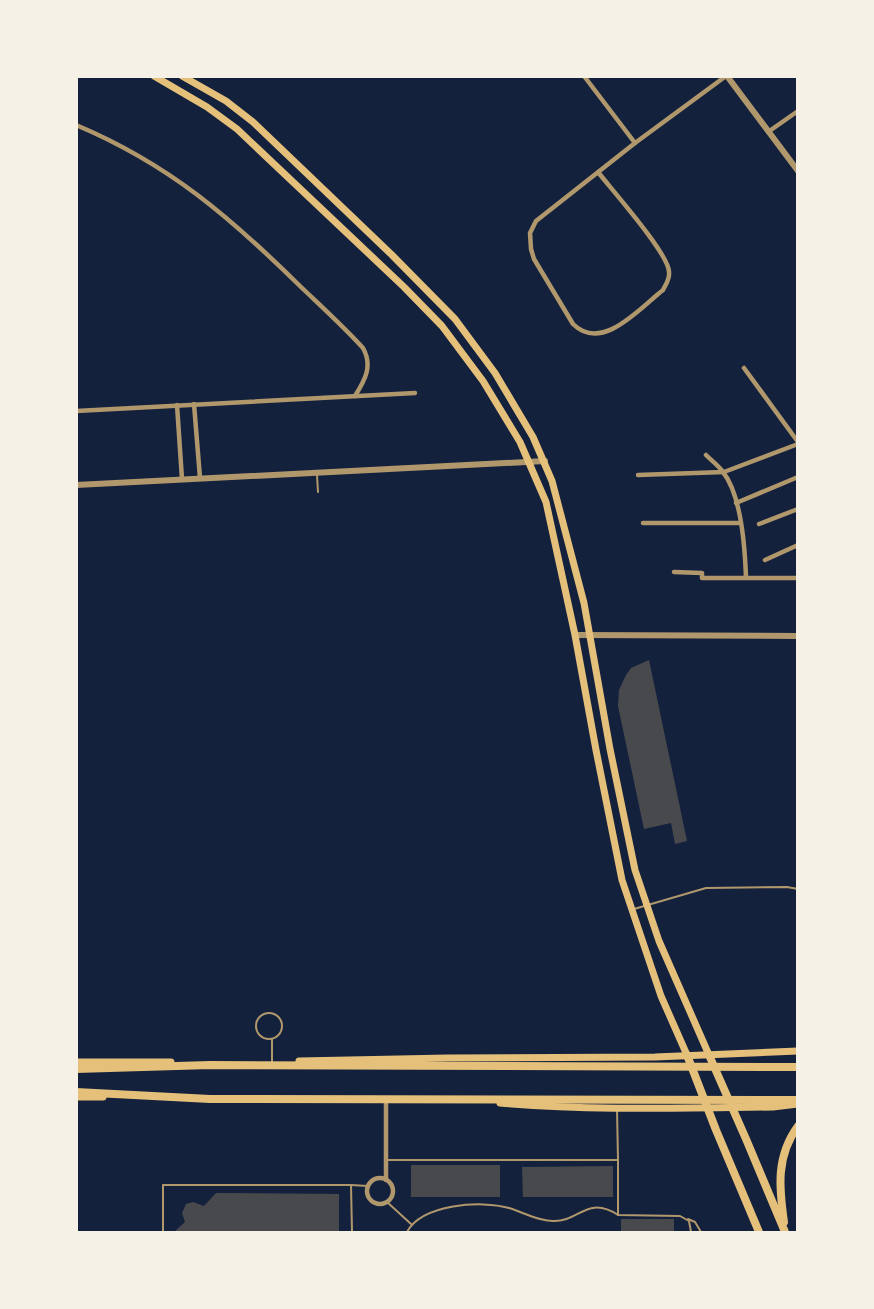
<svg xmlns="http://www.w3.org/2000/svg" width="874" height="1309" font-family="Inter,sans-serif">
<rect width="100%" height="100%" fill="#14213d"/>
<g fill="#48494c">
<polygon points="649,660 687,841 675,844 671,823 644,829 618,706 619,690 626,675 631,668"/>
<rect x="411" y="1165" width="89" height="32"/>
<polygon points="613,1166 613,1197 523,1197 522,1167"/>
<polygon points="216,1193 339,1194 339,1232 174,1232 185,1222 182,1213 186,1204 193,1202 204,1206"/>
<rect x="621" y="1219" width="53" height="13"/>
</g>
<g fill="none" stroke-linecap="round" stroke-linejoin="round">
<g stroke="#b1986c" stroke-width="2">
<polyline points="317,475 318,492"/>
<polyline points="634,909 706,888 787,887 798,889"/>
<circle cx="269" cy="1026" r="13"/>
<polyline points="272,1039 272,1062"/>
<polyline points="386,1160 618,1160 617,1109"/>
<polyline points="618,1160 618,1215 680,1216 689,1221 691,1232"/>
<polyline points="351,1185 368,1186"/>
<polyline points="387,1202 411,1224"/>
<polyline points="688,1219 695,1222 701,1232"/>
<polyline points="163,1232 163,1185 351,1185 352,1232"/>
<path d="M407 1232C422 1204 481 1200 509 1208 523 1212 537 1221 553 1221 579 1222 587 1195 618 1215"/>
</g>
<g stroke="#b1986c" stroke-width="4.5">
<polyline points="584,76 635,143 726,76"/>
<path d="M76 125C169 164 231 218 301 287 322 307 344 327 363 348 373 366 365 380 355 396"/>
<polyline points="768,132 798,111"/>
<path d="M598 172C612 190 669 254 669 272 670 279 666 284 663 290 640 308 602 353 573 324L534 259 531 249 530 233 536 221 635 143"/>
<polyline points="744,368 798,442"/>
<polyline points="194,404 200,478"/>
<polyline points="177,405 182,479"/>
<polyline points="76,411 415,393"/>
<path d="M706 455C712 461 719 466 723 472 742 496 745 548 746 578"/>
<polyline points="638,475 724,472 798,444"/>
<polyline points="736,503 798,477"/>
<polyline points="643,523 740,523"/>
<polyline points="759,524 798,509"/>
<polyline points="765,560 798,545"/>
<polyline points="674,572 702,573 702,578 798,578"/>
<circle cx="380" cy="1191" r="13"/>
<polyline points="386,1180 386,1099"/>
</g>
<g stroke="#b1986c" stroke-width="6">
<polyline points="727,76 798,171"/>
<polyline points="76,485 545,461"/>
<polyline points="575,635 798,636"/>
</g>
<g stroke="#e5c07b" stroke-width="7">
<polyline points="154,76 207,107 237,129 404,287 442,326 483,381 520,442 546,502 575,635 596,750 622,880 661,996 687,1055"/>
<polyline points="182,76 226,101 253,122 392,255 455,319 495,373 533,437 552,481 584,603 610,749 635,870 659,941 709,1055"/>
<polyline points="299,1061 448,1058 655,1057 798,1051"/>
<polyline points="76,1062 171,1062"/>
<polyline points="76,1097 103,1097"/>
<path d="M500 1103C591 1111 682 1108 773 1107L798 1104"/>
</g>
<g stroke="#e5c07b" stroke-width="8">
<polyline points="687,1055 716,1130 759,1232"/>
<polyline points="709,1055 746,1139 785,1232"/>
<path d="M784 1222C779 1187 776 1156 798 1126"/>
</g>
<g stroke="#e5c07b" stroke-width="8">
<polyline points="76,1069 210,1065 798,1067"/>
<polyline points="76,1092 210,1099 798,1100"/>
</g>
</g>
<rect width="874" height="1309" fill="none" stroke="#f6f1e7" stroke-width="156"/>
</svg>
